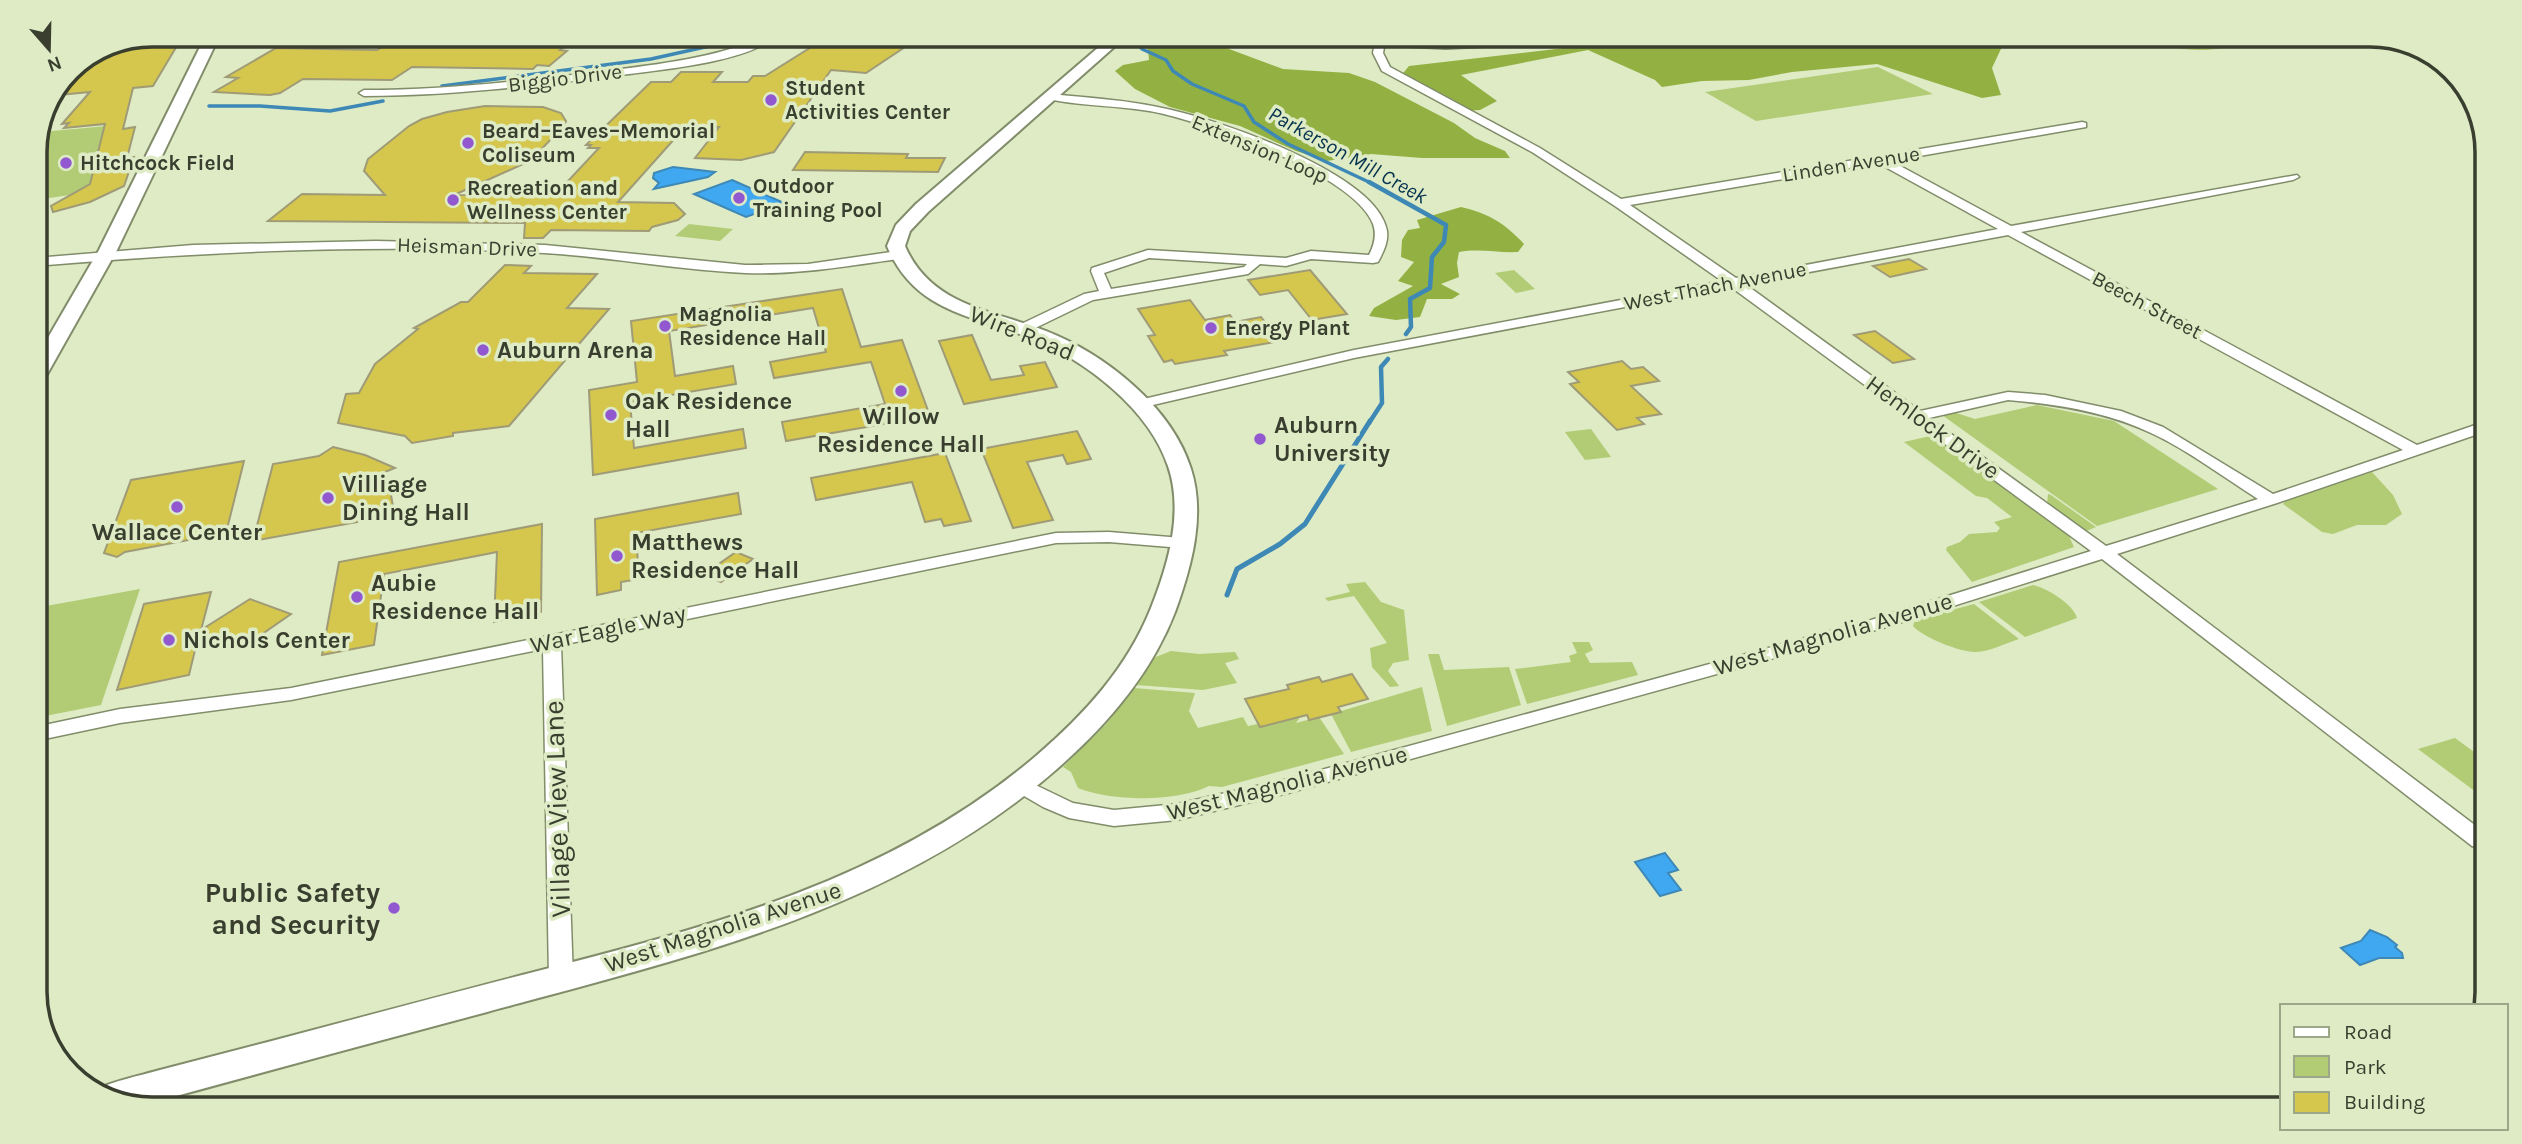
<svg xmlns="http://www.w3.org/2000/svg" width="2522" height="1144" font-family="Karla,sans-serif">
<rect width="100%" height="100%" fill="#deebc5"/>
<g fill="#b1cc75">
<path d="M2130 36H2228L2243 42 2240 45C2196 55 2173 49 2130 36Z"/>
<polygon points="1878,67 1933,94 1756,121 1705,92"/>
<polygon points="107,126 90,184 70,195 35,200 35,145 41,132"/>
<polygon points="689,224 733,229 720,241 675,236"/>
<polygon points="1514,270 1535,289 1516,293 1495,273"/>
<polygon points="2037,405 2114,421 2218,489 2097,526 1942,415 1953,412 1975,419"/>
<polygon points="1591,429 1611,457 1585,460 1565,432"/>
<polygon points="1930,436 1936,438 2068,534 2074,547 1972,582 1946,550 1947,547 1960,542 1969,534 1997,532 2000,528 1994,522 2012,517 1987,498 1976,496 1904,442"/>
<polygon points="2372,472 2393,495 2402,514 2386,525 2357,525 2333,534 2322,532 2283,504 2286,500"/>
<polygon points="2048,494 2051,495 2096,527 2084,532 2047,505"/>
<polygon points="1365,582 1381,602 1404,610 1409,660 1393,663 1388,671 1399,686 1390,687 1372,667 1370,648 1387,643 1354,596 1328,601 1325,598 1350,592 1346,584"/>
<path d="M2033 585C2047 588 2073 604 2077 618L2025 637 1979 602Z"/>
<polygon points="140,589 101,705 35,718 35,608"/>
<path d="M1974 604 2019 639C2006 643 1989 652 1976 652 1962 653 1922 637 1913 626L1915 620Z"/>
<polygon points="1572,642 1589,642 1593,650 1585,654 1590,663 1632,662 1638,675 1527,704 1515,669 1571,662 1569,656 1577,653"/>
<polygon points="1171,651 1199,654 1235,652 1239,659 1225,663 1237,683 1203,690 1136,685 1153,658"/>
<polygon points="1428,654 1439,654 1444,670 1509,667 1521,705 1447,726"/>
<polygon points="1422,687 1432,731 1351,752 1331,714"/>
<path d="M1134 688 1195 693 1189 711 1198 728 1243 717 1248 726 1258 724 1260 727 1300 717 1296 723 1319 717 1344 754 1222 787 1209 786C1176 802 1114 802 1078 788L1071 772 1063 767 1106 724Z"/>
<polygon points="2455,738 2481,757 2480,795 2418,749"/>
</g>
<g fill="#93b142">
<polygon points="2007,36 1992,68 2001,95 1982,98 1877,64 1792,72 1749,80 1702,81 1662,87 1655,80 1588,50 1461,75 1497,101 1480,110 1464,111 1400,77 1409,66 1650,38"/>
<polygon points="1142,40 1205,40 1283,69 1349,73 1375,82 1454,123 1475,138 1505,151 1510,158 1422,158 1371,154 1327,161 1296,151 1240,126 1170,107 1135,89 1115,71 1123,65 1149,60 1148,50"/>
<path d="M1461 207C1488 213 1506 224 1524 244L1518 252C1497 253 1479 248 1459 252L1457 263 1459 277 1441 284 1460 294 1452 299H1427L1420 317 1396 320 1369 316 1374 308 1413 286 1398 281 1414 262 1401 257 1402 240 1408 230 1420 228 1417 220Z"/>
</g>
<g fill="#40a8f0" stroke="#3e88b6" stroke-width="2">
<polygon points="673,167 715,172 708,177 654,189 659,183 653,178 654,173"/>
<polygon points="732,180 784,203 746,217 694,194"/>
<polygon points="1665,853 1678,870 1668,873 1681,890 1660,896 1635,862"/>
<polygon points="2370,930 2387,937 2397,945 2395,947 2402,953 2403,958 2379,958 2360,965 2341,948 2361,941"/>
</g>
<g fill="none" stroke-linecap="round" stroke-linejoin="round">
<g stroke="#3e88b6" stroke-width="3.5">
<polyline points="1135,40 1142,49 1166,60 1173,71 1192,84 1244,106 1254,122 1288,144 1373,184"/>
<polyline points="442,86 651,59 732,41"/>
<polyline points="209,106 260,106 330,111 383,101"/>
</g>
<g stroke="#3e88b6" stroke-width="4.5">
<polyline points="1369,182 1446,225 1444,242 1432,257 1430,288 1410,299 1411,327 1406,334"/>
<polyline points="1369,423 1382,403 1381,367 1388,359"/>
</g>
<polyline stroke="#3e88b6" stroke-width="5" points="1227,595 1237,569 1280,544 1305,524 1370,421"/>
</g>
<g fill="#d5c74d" stroke="#9f9b76" stroke-width="2">
<polygon points="821,41 914,41 866,73 831,70 774,152 741,160 695,158 719,127 685,127 618,202 674,203 685,214 678,220 652,227 649,231 551,230 543,238 524,238 525,223 268,221 302,194 385,195 364,171 368,159 409,126 422,119 447,112 485,106 543,107 561,113 566,121 561,134 556,134 530,161 454,195 554,196 599,148 588,148 591,145 586,145 651,82 671,82 681,72 722,72 713,82 748,82 753,76 765,76"/>
<polygon points="463,42 460,44 542,43 539,45 565,46 560,50 567,51 549,66 537,65 533,69 412,67 392,80 303,79 280,93 270,95 214,92 238,78 226,77 276,48 377,50 389,43"/>
<polygon points="158,44 178,44 153,86 133,88 123,129 135,127 127,158 134,157 124,186 90,202 53,212 51,206 90,184 105,124 64,128 69,123 62,124 90,92 58,95 70,69 90,55"/>
<polygon points="805,152 908,154 906,158 945,158 938,172 793,170"/>
<polygon points="1909,259 1926,269 1890,277 1873,266"/>
<polygon points="505,265 531,266 524,273 597,274 567,308 609,309 509,426 453,433 453,436 412,443 405,436 338,423 346,394 359,393 375,364 418,329 414,328 461,302 468,302"/>
<polygon points="1310,270 1347,314 1312,320 1288,290 1260,295 1248,280"/>
<polygon points="842,289 861,347 902,340 930,416 786,441 782,422 885,404 871,362 774,378 770,362 826,352 813,308 669,331 675,376 733,366 736,384 630,402 634,448 743,429 746,448 593,475 589,390 637,382 631,321"/>
<polygon points="1190,300 1205,320 1230,315 1235,322 1261,317 1280,341 1224,351 1227,355 1175,364 1172,360 1164,362 1148,336 1155,335 1138,309"/>
<polygon points="1875,331 1914,359 1893,363 1854,335"/>
<polygon points="972,335 991,380 1024,375 1020,366 1045,362 1057,387 964,404 939,341"/>
<polygon points="1622,361 1631,369 1643,367 1659,381 1631,386 1661,414 1637,418 1644,424 1617,430 1570,384 1579,382 1568,372"/>
<polygon points="1077,431 1091,459 1067,464 1063,455 1027,462 1053,520 1013,528 981,449"/>
<polygon points="333,447 365,455 395,468 377,475 390,490 393,506 391,516 253,541 273,464 319,456"/>
<polygon points="945,453 971,521 944,526 941,519 925,522 912,482 816,500 811,478"/>
<polygon points="244,461 226,533 125,552 117,557 104,553 131,480"/>
<polygon points="738,493 741,514 636,533 639,579 621,582 621,590 597,595 595,519"/>
<polygon points="542,524 541,612 494,622 497,552 384,574 374,645 322,655 339,562"/>
<polygon points="736,552 753,559 721,582 703,575"/>
<polygon points="211,592 201,630 250,599 291,614 242,648 215,638 197,642 189,675 117,690 144,604"/>
<polygon points="1352,674 1368,699 1338,707 1341,712 1309,720 1307,715 1260,727 1245,699 1289,689 1287,685 1319,677 1322,682"/>
</g>
<g fill="none" stroke-linecap="round" stroke-linejoin="round">
<defs>
<g id="street">
<path d="M1380 39 1385 42 1383 53 1390 67 1540 148 1621 199 2082 122 2086 123V127L1891 161 2011 226 2297 175 2299 177 2293 180 2021 232 2417 445 2484 422V432L2277 503 2117 554 2480 829V848L2472 846 2102 559 1883 628 1288 793 1177 820 1114 826 1069 818 1043 807 1014 790 1011 785 1014 780 1021 778 1073 803 1114 810 1177 804 1288 779 1871 620 2091 551 1731 287 1354 358 1140 408 1135 407 1133 404 1135 401 1354 350 1722 281 1615 206 1532 152 1382 71 1373 53 1375 42ZM1878 163 1998 229 1736 278 1630 205ZM2008 235 2403 450 2273 494 2163 427 2121 411 2045 395 2008 392 1920 411 1745 284ZM2008 400C2056 404 2107 412 2151 433 2188 450 2223 477 2258 499L2106 546 1929 418Z"/>
<path d="M754 41H769C739 62 666 69 629 74 541 85 453 96 364 96L359 93 364 90C442 90 520 81 598 72 651 65 704 60 754 41Z"/>
<path d="M1051 94C1090 98 1129 100 1167 109 1219 120 1371 172 1386 227 1390 239 1384 251 1378 262L1373 263 1311 259 1286 266 1260 264 1248 274 1093 300 1027 332H1017V326L1084 294 1099 291 1091 271 1092 268 1148 250 1286 258 1311 251 1369 255C1374 245 1377 235 1373 224 1354 175 1213 126 1164 114 1126 105 1086 107 1047 99V95ZM1149 258 1247 264 1244 267 1111 289 1104 273Z"/>
<path d="M376 241 545 245 745 265 808 264 898 251 904 255 898 259C847 266 797 275 745 273 678 270 611 257 544 253 374 243 204 252 35 266V258L193 245Z"/>
<polygon points="1109,532 1182,538 1191,543 1182,548 1109,542 1056,543 561,645 573,978 569,985 561,988 553,985 549,978 543,649 291,700 120,723 35,741 35,727 120,709 291,688 1056,533"/>
</g>
<g id="secondary">
<polygon points="1477,38 1575,38 1568,42 1446,48 1344,43 1337,39"/>
<path d="M1107 40H1122L928 212 910 231 905 246C931 306 992 310 1046 331 1105 354 1172 407 1191 469 1206 516 1191 568 1175 612 1151 674 1107 725 1058 768 897 910 689 957 487 1012 371 1043 256 1074 140 1106L107 1100 94 1090C114 1081 138 1076 160 1070 196 1061 232 1051 268 1042 354 1019 440 996 526 974 709 927 889 881 1036 756 1084 715 1127 668 1151 608 1168 565 1184 512 1168 466 1149 409 1086 361 1033 339 973 315 915 313 887 246L896 225 916 204Z"/>
<polygon points="202,43 216,43 117,250 45,378 42,382 35,384 35,360 99,250"/>
<polygon points="108,44 121,44 114,48 101,48"/>
</g>
</defs>
<use href="#street" stroke="#818d6a" stroke-width="3"/>
<use href="#secondary" stroke="#818d6a" stroke-width="4"/>
<use href="#street" fill="#fff" fill-rule="evenodd"/>
<use href="#secondary" fill="#fff" fill-rule="evenodd"/>
</g>
<g fill="#9158d0" stroke="#deebc5" stroke-width="2.5">
<circle cx="771" cy="100" r="7"/>
<circle cx="468" cy="143" r="7"/>
<circle cx="66" cy="163" r="7"/>
<circle cx="739" cy="198" r="7"/>
<circle cx="453" cy="200" r="7"/>
<circle cx="665" cy="326" r="7"/>
<circle cx="1211" cy="328" r="7"/>
<circle cx="483" cy="350" r="7"/>
<circle cx="901" cy="391" r="7"/>
<circle cx="611" cy="415" r="7"/>
<circle cx="1260" cy="439" r="7"/>
<circle cx="328" cy="498" r="7"/>
<circle cx="177" cy="507" r="7"/>
<circle cx="617" cy="556" r="7"/>
<circle cx="357" cy="597" r="7"/>
<circle cx="169" cy="640" r="7"/>
<circle cx="394" cy="908" r="7"/>
</g>
<g text-anchor="middle" dominant-baseline="central" stroke-width="7" stroke-linejoin="round" paint-order="stroke">
<g font-size="21" fill="#393e2f" stroke="#deebc5">
<text transform="translate(565 78) rotate(-7)">Biggio Drive</text>
<text transform="translate(1260 149) rotate(23)">Extension Loop</text>
<text transform="translate(1851 164) rotate(-9)">Linden Avenue</text>
<text transform="translate(467 247) rotate(2)">Heisman Drive</text>
<text transform="translate(1715 286) rotate(-11)">West Thach Avenue</text>
<text transform="translate(2147 305) rotate(28)">Beech Street</text>
</g>
<g font-size="21" font-weight="bold" fill="#393e2f" stroke="#deebc5" text-anchor="start">
<text x="785" y="88">Student<tspan x="785" dy="24">Activities Center</tspan></text>
<text x="482" y="131">Beard–Eaves–Memorial<tspan x="482" dy="24">Coliseum</tspan></text>
<text x="80" y="163">Hitchcock Field</text>
<text x="753" y="186">Outdoor<tspan x="753" dy="24">Training Pool</tspan></text>
<text x="467" y="188">Recreation and<tspan x="467" dy="24">Wellness Center</tspan></text>
<text x="679" y="314">Magnolia<tspan x="679" dy="24">Residence Hall</tspan></text>
<text x="1225" y="328">Energy Plant</text>
</g>
<g font-size="21" font-style="italic" fill="#05324e" stroke="#deebc5">
<text transform="translate(1348 155) rotate(29)">Parkerson Mill Creek</text>
</g>
<g font-size="24" fill="#393e2f" stroke="#deebc5">
<text transform="translate(1022 333) rotate(22)">Wire Road</text>
<text transform="translate(1933 427) rotate(36)">Hemlock Drive</text>
<text transform="translate(608 629) rotate(-12)">War Eagle Way</text>
<text transform="translate(1833 634) rotate(-16)">West Magnolia Avenue</text>
<text transform="translate(1287 783) rotate(-14)">West Magnolia Avenue</text>
<text transform="translate(723 927) rotate(-18)">West Magnolia Avenue</text>
</g>
<g font-size="24" font-weight="bold" fill="#393e2f" stroke="#deebc5" text-anchor="start">
<text x="497" y="350">Auburn Arena</text>
<text x="625" y="401">Oak Residence<tspan x="625" dy="28">Hall</tspan></text>
<text x="901" y="416" text-anchor="middle">Willow<tspan x="901" dy="28">Residence Hall</tspan></text>
<text x="1274" y="425">Auburn<tspan x="1274" dy="28">University</tspan></text>
<text x="342" y="484">Villiage<tspan x="342" dy="28">Dining Hall</tspan></text>
<text x="177" y="532" text-anchor="middle">Wallace Center</text>
<text x="631" y="542">Matthews<tspan x="631" dy="28">Residence Hall</tspan></text>
<text x="371" y="583">Aubie<tspan x="371" dy="28">Residence Hall</tspan></text>
<text x="183" y="640">Nichols Center</text>
</g>
<g font-size="28" fill="#393e2f" stroke="#deebc5">
<text transform="translate(557 809) rotate(-92)">Village View Lane</text>
</g>
<g font-size="28" font-weight="bold" fill="#393e2f" stroke="#deebc5" text-anchor="end">
<text x="380" y="892">Public Safety<tspan x="380" dy="32">and Security</tspan></text>
</g>
</g>
<path d="M0 0H2522V1144H0ZM152 47H2370A105 105 0 0 1 2475 152V992A105 105 0 0 1 2370 1097H152A105 105 0 0 1 47 992V152A105 105 0 0 1 152 47Z" fill="#deebc5" fill-rule="evenodd"/>
<path fill="none" stroke="#393e2f" stroke-width="3.5" d="M152 47H2370A105 105 0 0 1 2475 152V992A105 105 0 0 1 2370 1097H152A105 105 0 0 1 47 992V152A105 105 0 0 1 152 47Z"/>
<rect x="2280" y="1004" width="228" height="126" fill="#deebc5" stroke="#9ca689" stroke-width="2"/>
<rect x="2294" y="1027" width="35" height="10" fill="#ffffff" stroke="#9ca689" stroke-width="2"/>
<text x="2344" y="1039" font-size="21" fill="#393e2f">Road</text>
<rect x="2294" y="1056" width="35" height="21" fill="#b1cc75" stroke="#9ca689" stroke-width="2"/>
<text x="2344" y="1074" font-size="21" fill="#393e2f">Park</text>
<rect x="2294" y="1092" width="35" height="21" fill="#d5c74d" stroke="#9ca689" stroke-width="2"/>
<text x="2344" y="1109" font-size="21" fill="#393e2f">Building</text>
<g transform="translate(49 49) rotate(160)" stroke="#deebc5" stroke-width="5" paint-order="stroke">
<path d="M0-5L12 26L0 18L-12 26Z" fill="#393e2f"/>
<text y="-10" font-size="19" font-weight="bold" text-anchor="middle" fill="#393e2f">N</text>
</g>
</svg>
